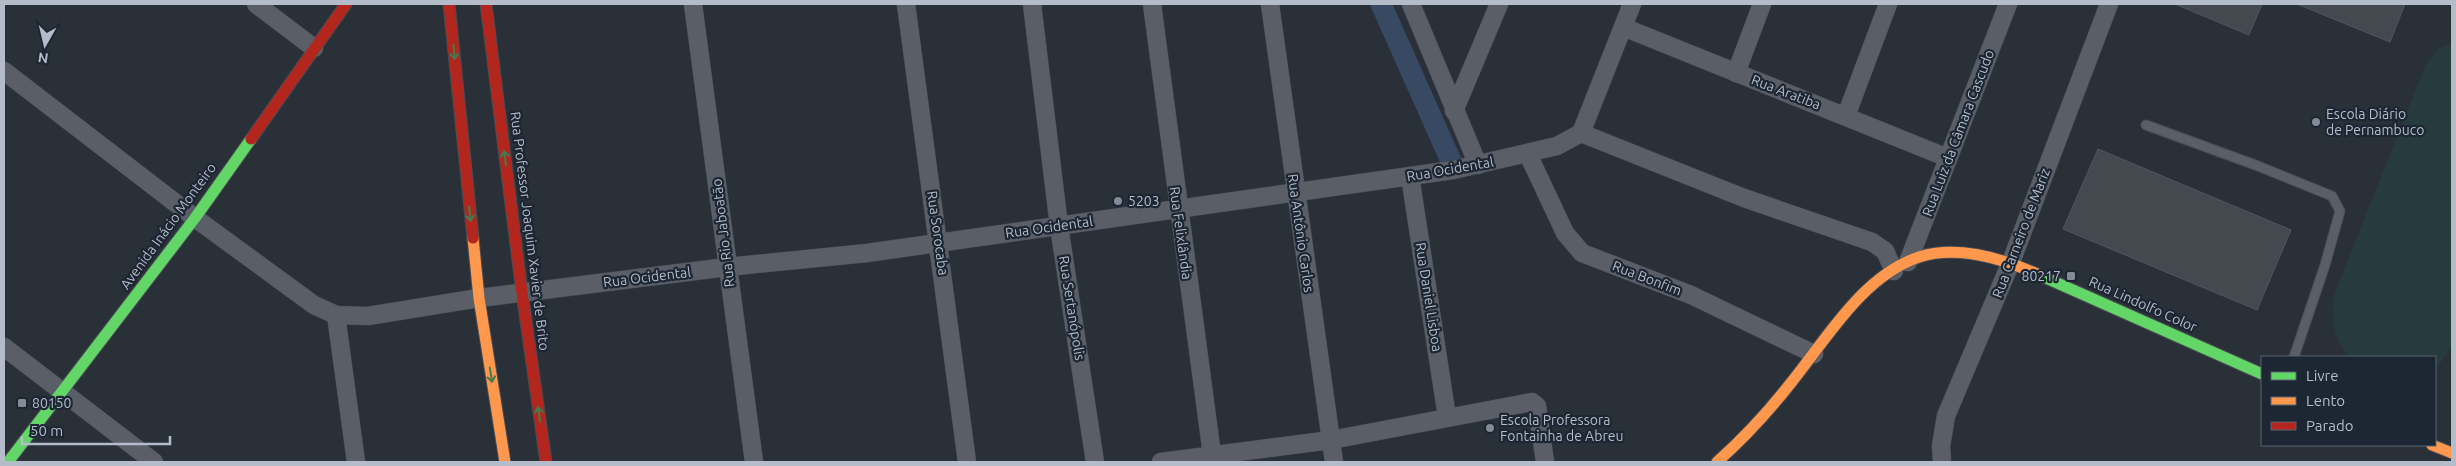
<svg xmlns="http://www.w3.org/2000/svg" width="2456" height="466" font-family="Ubuntu,sans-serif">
<rect width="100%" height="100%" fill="#2a3038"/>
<path fill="#273a3e" d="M2452 44V346L2435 371V357H2349C2333 337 2331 320 2334 295L2426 64 2440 48Z"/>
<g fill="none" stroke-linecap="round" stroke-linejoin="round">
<polyline stroke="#384963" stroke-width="21" points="1381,4 1451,161"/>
</g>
<g fill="#444950" stroke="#52575f">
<polygon points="2175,4 2262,4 2249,35"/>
<polygon points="2297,4 2405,4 2390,42"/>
<polygon points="2098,149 2291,230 2257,310 2063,229"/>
</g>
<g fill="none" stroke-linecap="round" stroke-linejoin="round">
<defs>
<polyline id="lane" points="2146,125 2258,166 2332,196 2340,211 2325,265 2294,357"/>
<g id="street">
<polyline points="256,4 314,48"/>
<polyline points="693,4 754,462"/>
<polyline points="906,4 967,462"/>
<polyline points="1032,4 1059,226 1095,462"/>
<polyline points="1152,4 1213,462"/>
<polyline points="1270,4 1334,462"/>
<polyline points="1411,4 1478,165"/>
<polyline points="1623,27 1948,158"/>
<polyline points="4,71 195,218 314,305 336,315 368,316 479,298 727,267 867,253 1453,170 1557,146 1581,133 1744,198 1872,242 1885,251 1894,271"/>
<polyline points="1736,73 1762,4"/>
<polyline points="1454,111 1499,4"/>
<polyline points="1846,116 1888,4"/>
<polyline points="1581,133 1632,4"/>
<polyline points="1528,154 1565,233 1582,253 1691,295 1814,354"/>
<polyline points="1410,176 1447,417"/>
<polyline points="1908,262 2008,4"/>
<polyline points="336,315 356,462"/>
<polyline points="4,347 154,462"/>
<polyline points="1161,462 1331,440 1532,402 1537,406 1545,462"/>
<polyline points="1942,462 1941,446 1946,416 2011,262 2109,4"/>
</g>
<g id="fast">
<polyline points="2037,274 2262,374"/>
<polyline points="8,462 195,218 251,139"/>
</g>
<g id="slow">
<polyline points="473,238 479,298 505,462"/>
<polyline points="2432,445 2452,453"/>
<path d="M1717 462C1744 438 1768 412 1790 384 1826 340 1862 276 1919 257 1957 245 2001 258 2037 274"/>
</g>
<g id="jam">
<polyline points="449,4 473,238"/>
<polyline points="486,4 522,293 546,462"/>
<polyline points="251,139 346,4"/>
</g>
</defs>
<use href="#lane" stroke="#484c53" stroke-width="11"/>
<use href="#street" stroke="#484c53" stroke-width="19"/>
<use href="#fast" stroke="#484c53" stroke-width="13"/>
<use href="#slow" stroke="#484c53" stroke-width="13"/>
<use href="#jam" stroke="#484c53" stroke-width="13"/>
<use href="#lane" stroke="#5a5e66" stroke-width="9"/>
<use href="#street" stroke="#5a5e66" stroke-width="18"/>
<use href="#fast" stroke="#63d668" stroke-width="11"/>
<use href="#slow" stroke="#ff974d" stroke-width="11"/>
<use href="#jam" stroke="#b3261e" stroke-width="11"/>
</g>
<defs><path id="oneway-shaft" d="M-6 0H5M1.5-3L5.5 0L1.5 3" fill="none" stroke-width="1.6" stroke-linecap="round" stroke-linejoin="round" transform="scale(1.25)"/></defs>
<g stroke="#407e4e">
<use href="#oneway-shaft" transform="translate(454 52) rotate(85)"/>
<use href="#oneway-shaft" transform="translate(505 158) rotate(-97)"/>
<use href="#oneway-shaft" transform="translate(470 214) rotate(84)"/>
<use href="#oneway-shaft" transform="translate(491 375) rotate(81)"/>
<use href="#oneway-shaft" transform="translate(539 414) rotate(-98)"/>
</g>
<g fill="#848b96" stroke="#1d2633" stroke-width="2">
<circle cx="2316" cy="122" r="5"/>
<circle cx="1118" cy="201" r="5"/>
<rect x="2066" y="271" width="10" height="10" rx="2.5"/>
<rect x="17" y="398" width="10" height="10" rx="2.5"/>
<circle cx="1490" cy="428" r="5"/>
</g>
<g text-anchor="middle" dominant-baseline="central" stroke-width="4.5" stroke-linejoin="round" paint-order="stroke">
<g font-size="14" fill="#b4bcc9" stroke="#1d2633">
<text transform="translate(1786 92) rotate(21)">Rua Aratiba</text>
<text transform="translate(1958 133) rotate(-69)">Rua Luiz da Câmara Cascudo</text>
<text transform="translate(1450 169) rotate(-10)">Rua Ocidental</text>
<text transform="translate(168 226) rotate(-54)">Avenida Inácio Monteiro</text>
<text transform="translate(1049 227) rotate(-8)">Rua Ocidental</text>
<text transform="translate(530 231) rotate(83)">Rua Professor Joaquim Xavier de Brito</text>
<text transform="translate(723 233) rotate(-97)">Rua Rio Jaboatão</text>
<text transform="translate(938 233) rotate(82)">Rua Sorocaba</text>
<text transform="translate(1181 233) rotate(82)">Rua Felixlândia</text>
<text transform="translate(1301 233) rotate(82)">Rua Antônio Carlos</text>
<text transform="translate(2021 233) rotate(-69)">Rua Carneiro de Mariz</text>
<text transform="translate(647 277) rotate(-7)">Rua Ocidental</text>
<text transform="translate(1647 278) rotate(21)">Rua Bonfim</text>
<text transform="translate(1429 297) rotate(81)">Rua Daniel Lisboa</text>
<text transform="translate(2143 304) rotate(24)">Rua Lindolfo Color</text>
<text transform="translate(1072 308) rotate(81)">Rua Sertanópolis</text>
</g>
<g font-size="14" fill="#b4bcc9" stroke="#1d2633" text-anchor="start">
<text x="2326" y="114">Escola Diário<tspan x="2326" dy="16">de Pernambuco</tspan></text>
<text x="1128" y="201">5203</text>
<text x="2061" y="276" text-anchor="end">80217</text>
<text x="32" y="403">80150</text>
<text x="1500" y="420">Escola Professora<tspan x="1500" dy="16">Fontainha de Abreu</tspan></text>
</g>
</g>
<rect width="2456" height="466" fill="none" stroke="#b4bcc9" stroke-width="10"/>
<rect x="2261" y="356" width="175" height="90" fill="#1d2633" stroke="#59626f"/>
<rect x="2271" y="372" width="25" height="8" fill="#63d668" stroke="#59626f"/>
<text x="2306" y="381" font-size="15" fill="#b4bcc9">Livre</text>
<rect x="2271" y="397" width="25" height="8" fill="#ff974d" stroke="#59626f"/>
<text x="2306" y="406" font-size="15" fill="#b4bcc9">Lento</text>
<rect x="2271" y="422" width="25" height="8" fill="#b3261e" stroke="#59626f"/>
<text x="2306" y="431" font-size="15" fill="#b4bcc9">Parado</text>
<g transform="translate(45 45) rotate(188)" stroke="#1d2633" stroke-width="4" paint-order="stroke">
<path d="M0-4L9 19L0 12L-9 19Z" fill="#b4bcc9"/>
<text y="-8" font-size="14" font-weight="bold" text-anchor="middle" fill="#b4bcc9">N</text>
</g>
<path d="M22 436v8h148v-8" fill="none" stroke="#b4bcc9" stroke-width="2.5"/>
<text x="30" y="436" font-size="15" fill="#b4bcc9" stroke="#1d2633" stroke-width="4" paint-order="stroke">50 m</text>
</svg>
